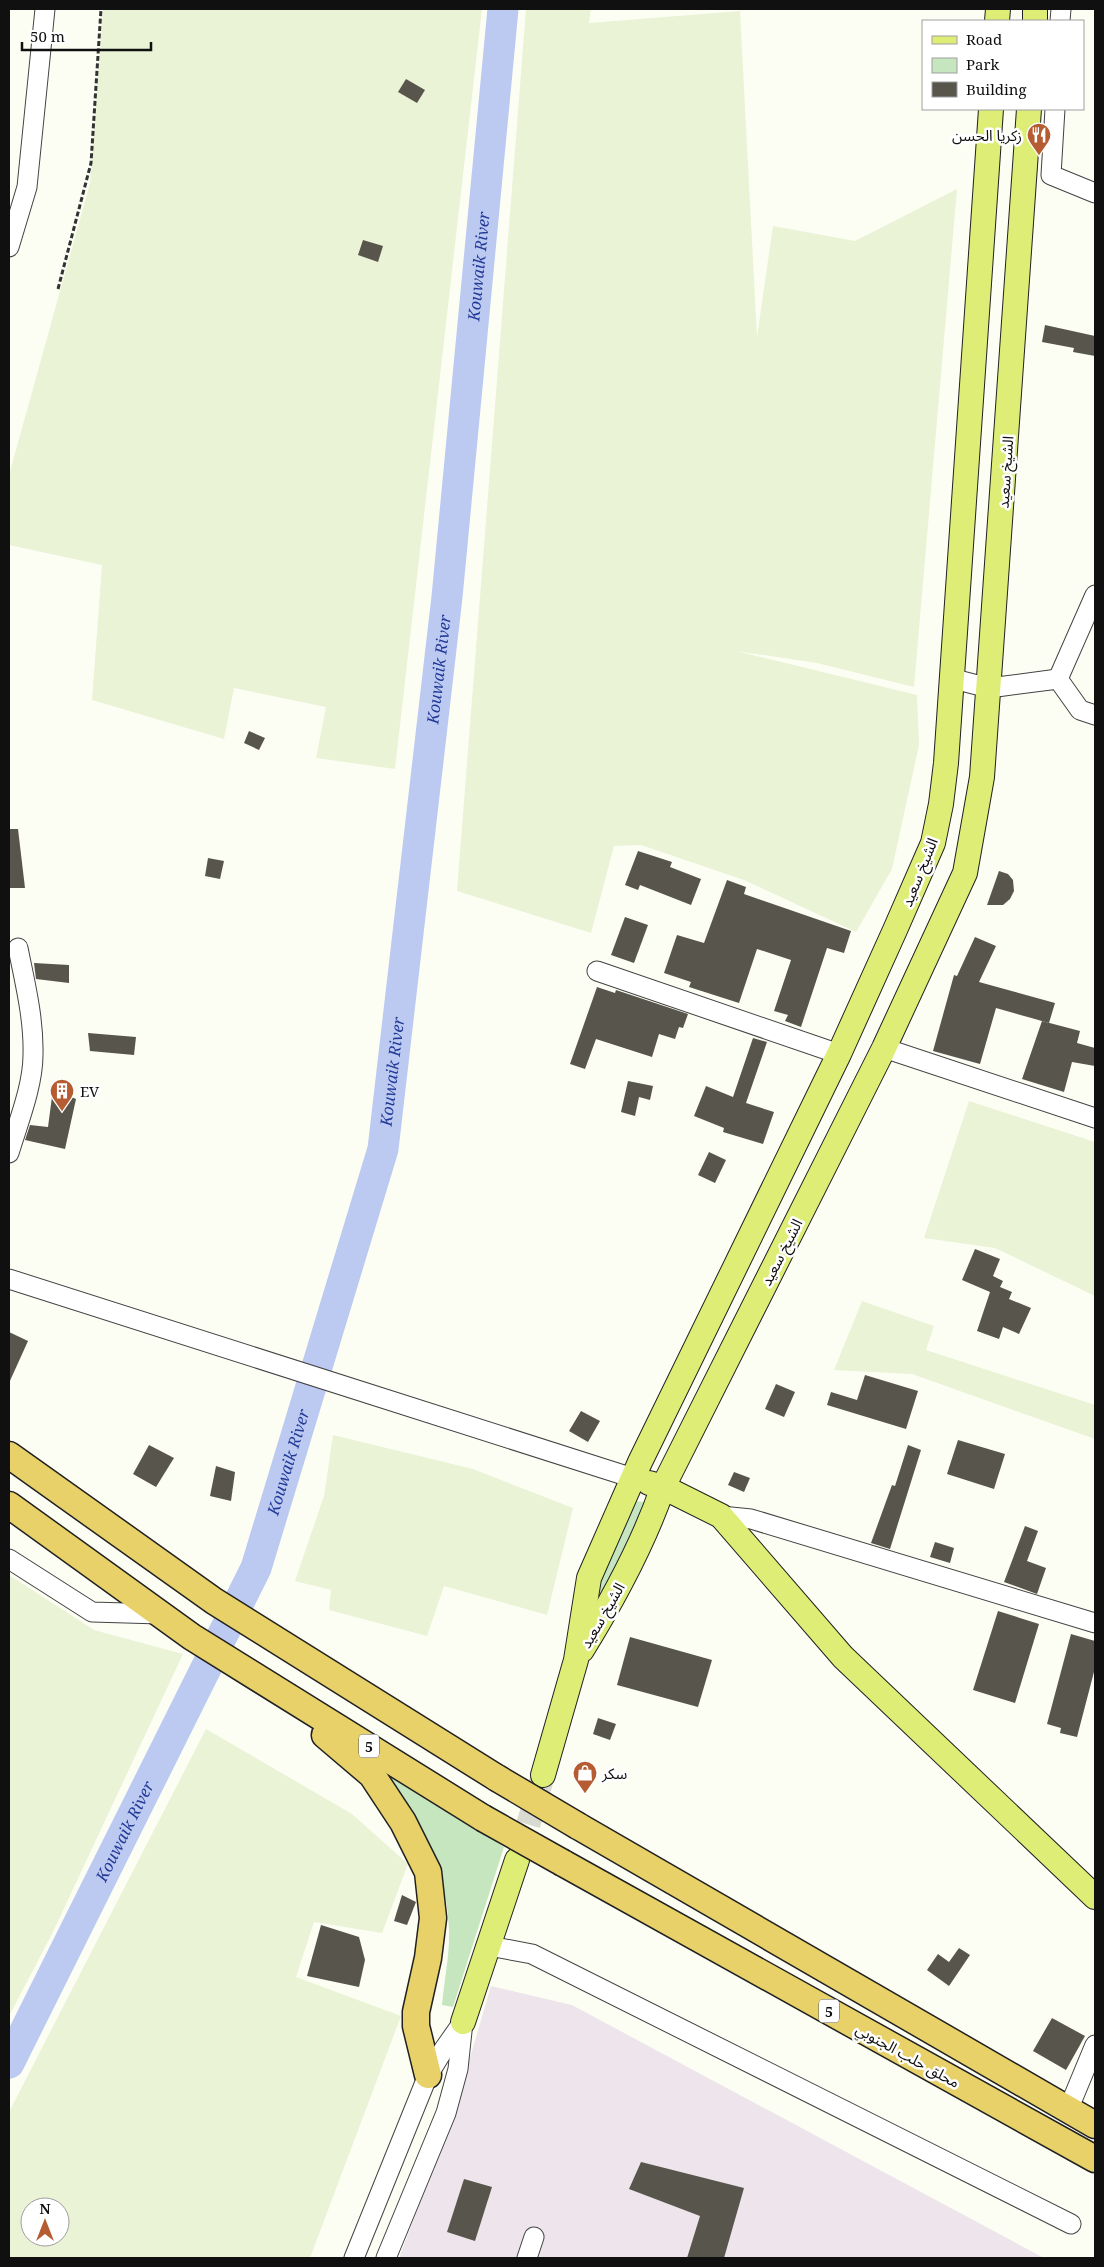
<svg xmlns="http://www.w3.org/2000/svg" width="1104" height="2267" font-family="'Noto Serif','Noto Sans Arabic',serif">
<rect width="100%" height="100%" fill="#fcfef4"/>
<polygon fill="#ede5eb" points="491,1986 572,2005 1044,2258 399,2258 455,2109"/>
<g fill="#eaf3d5" fill-rule="evenodd">
<polygon points="103,9 482,9 395,769 316,758 326,707 234,688 224,739 92,700 102,565 9,545 9,475 90,183"/>
<polygon points="526,9 591,9 589,23 740,11 757,337 773,226 855,241 957,189 914,687 817,663 736,651 917,695 919,745 892,869 856,932 744,880 641,845 614,846 591,933 457,891"/>
<polygon points="969,1101 1095,1142 1095,1296 995,1248 924,1238"/>
<polygon points="862,1301 934,1326 926,1350 1095,1405 1095,1439 912,1374 834,1370"/>
<polygon points="333,1435 473,1469 573,1508 547,1615 444,1586 427,1636 329,1610 331,1590 295,1581 324,1496"/>
<polygon points="9,1575 94,1630 183,1654 52,1934 9,2016"/>
<path d="M206 1729 352 1814 408 1864 382 1933 314 1922 296 1977 401 2016 310 2258H9V2112ZM30 2207H60V2237H30Z"/>
</g>
<g fill="#c5e6bf">
<polygon points="631,1501 646,1502 604,1596 594,1593"/>
<path d="M381 1766 504 1847 453 2007 442 2005C444 1981 450 1954 449 1929 447 1863 415 1819 381 1766Z"/>
</g>
<g fill="none" stroke-linecap="round" stroke-linejoin="round">
<path stroke="#bccaf1" stroke-width="31" id="s1" d="M9 2063 256 1568 383 1149 447 597 503 9"/>
</g>
<g fill="#58554d">
<polygon points="406,79 425,90 417,103 398,92"/>
<polygon points="363,240 383,246 378,262 358,255"/>
<polygon points="1045,325 1095,336 1095,356 1073,352 1074,348 1042,342"/>
<polygon points="249,731 265,738 259,750 244,743"/>
<polygon points="9,829 18,829 25,888 9,888"/>
<polygon points="638,851 672,862 670,867 701,879 691,905 640,885 638,890 625,885"/>
<polygon points="208,858 224,861 220,879 205,876"/>
<polygon points="999,871 1008,874 1013,880 1014,891 1010,899 1003,905 987,905"/>
<polygon points="727,880 746,887 744,894 851,931 844,953 827,948 801,1027 785,1021 788,1015 774,1011 791,960 757,949 739,1003 689,987 691,982 664,973 677,935 704,943"/>
<polygon points="625,917 648,925 634,963 611,955"/>
<polygon points="975,937 996,946 979,982 1055,1003 1049,1023 996,1008 980,1064 933,1051 954,975 957,976"/>
<polygon points="34,963 69,965 69,983 36,979"/>
<polygon points="597,987 615,993 616,990 688,1014 683,1028 679,1027 675,1039 659,1034 652,1057 596,1039 585,1069 570,1064"/>
<polygon points="1042,1021 1080,1031 1077,1043 1095,1048 1095,1066 1072,1062 1064,1092 1022,1079"/>
<polygon points="88,1033 136,1037 134,1055 90,1051"/>
<polygon points="753,1038 767,1042 746,1103 774,1112 763,1144 723,1132 724,1128 694,1116 706,1086 733,1097"/>
<polygon points="628,1081 653,1086 650,1100 639,1097 635,1116 621,1112"/>
<polygon points="53,1089 76,1099 65,1149 25,1140 30,1125 48,1127"/>
<polygon points="709,1152 726,1160 715,1183 698,1175"/>
<polygon points="975,1249 1000,1259 993,1276 1003,1281 1000,1287 1012,1292 1009,1299 1031,1308 1019,1334 1003,1327 999,1339 977,1331 990,1292 962,1280"/>
<polygon points="9,1332 28,1341 9,1383"/>
<polygon points="865,1375 918,1391 906,1429 827,1405 831,1392 857,1400"/>
<polygon points="776,1384 795,1392 784,1417 765,1409"/>
<polygon points="581,1411 600,1421 588,1442 569,1431"/>
<polygon points="958,1440 1005,1454 994,1489 947,1474"/>
<polygon points="149,1445 174,1458 156,1487 133,1474"/>
<polygon points="908,1445 921,1450 890,1549 871,1543 892,1485 895,1486"/>
<polygon points="216,1466 235,1472 231,1501 210,1496"/>
<polygon points="734,1472 750,1478 744,1492 728,1485"/>
<polygon points="1025,1526 1038,1531 1027,1561 1046,1568 1037,1594 1004,1582"/>
<polygon points="935,1542 954,1548 950,1563 930,1557"/>
<polygon points="998,1611 1039,1624 1015,1703 973,1690"/>
<polygon points="1071,1634 1095,1641 1095,1668 1077,1737 1060,1733 1061,1728 1047,1724"/>
<polygon points="630,1637 712,1660 698,1707 617,1685"/>
<polygon points="598,1718 616,1724 610,1740 593,1734"/>
<polygon points="402,1895 416,1902 407,1925 394,1921"/>
<polygon points="321,1925 359,1937 365,1960 359,1987 307,1976"/>
<polygon points="959,1948 970,1955 949,1986 927,1970 938,1954 949,1962"/>
<polygon points="1052,2018 1085,2036 1066,2070 1033,2051"/>
<polygon points="641,2162 744,2188 724,2258 687,2258 700,2216 629,2189"/>
<polygon points="464,2179 492,2187 475,2241 447,2232"/>
</g>
<g fill="none" stroke-linecap="round" stroke-linejoin="round">
<polyline stroke="#d9dad2" stroke-width="24" stroke-dasharray="24 12" stroke-linecap="butt" points="518,1859 543,1775"/>
<defs>
<g id="minor">
<polyline points="1060,21 1061,9"/>
<polyline points="1055,109 1051,175 1095,193"/>
<polyline points="9,247 27,187 45,9"/>
<polyline points="950,678 989,688 1058,679 1080,710 1095,715"/>
<polyline points="1058,679 1095,595"/>
<polyline points="597,971 839,1054"/>
<polyline points="884,1048 1095,1118"/>
<path d="M9 1153C18 1123 33 1086 33 1055 34 1019 25 983 18 948"/>
<polyline points="9,1279 633,1478"/>
<polyline points="721,1516 751,1519 1095,1623"/>
<polyline points="9,1559 92,1612 160,1614"/>
<polyline points="489,1946 532,1954 1071,2224"/>
<polyline points="1068,2110 1095,2045"/>
<polyline points="354,2258 428,2075 444,2049 463,2022"/>
<polyline points="386,2258 446,2113 458,2069 463,2022"/>
<polyline points="527,2258 534,2237"/>
</g>
<g id="major">
<polyline points="997,21 998,9"/>
<polyline points="1035,21 1035,9"/>
<polyline points="649,1483 663,1487 721,1516 843,1657 1095,1897"/>
<path d="M582 1650C614 1598 643 1545 663 1487L884 1048 965 873 982 777 1029 109"/>
<polyline points="543,1775 576,1660 589,1578 640,1462 839,1054 895,930 933,843 941,804 946,763 991,109"/>
<polyline points="463,2022 517,1860"/>
</g>
<g id="highway">
<polyline points="9,1455 214,1601 497,1778"/>
<polyline points="9,1505 192,1637 483,1818"/>
<polyline points="325,1735 372,1775 403,1822 428,1872 433,1918 428,1958 416,2012 416,2026 428,2075"/>
<polyline points="578,1826 1095,2125"/>
<polyline points="563,1863 1095,2159"/>
</g>
</defs>
<use href="#minor" stroke="#434343" stroke-width="21"/>
<use href="#major" stroke="#212121" stroke-width="26"/>
<use href="#highway" stroke="#212121" stroke-width="29"/>
<polyline stroke="#323232" stroke-width="3" stroke-dasharray="5 2.5" stroke-linecap="butt" points="58,289 91,163 101,9"/>
<use href="#minor" stroke="#fff" stroke-width="19"/>
<use href="#major" stroke="#deed75" stroke-width="24"/>
<use href="#highway" stroke="#e8d168" stroke-width="26"/>
<defs>
<g id="highway-bridge">
<polyline points="497,1778 578,1826"/>
<polyline points="483,1818 563,1863"/>
</g>
</defs>
<use href="#highway-bridge" stroke="#212121" stroke-width="29" stroke-linecap="butt"/>
<use href="#highway-bridge" stroke="#e8d168" stroke-width="26"/>
</g>
<defs>
<symbol id="restaurant-pin" viewBox="-11 -11 22 30"><path d="M0 17L-7.5 6A9.5 9.5 0 1 1 7.5 6Z" fill="#b55c33" stroke="#fff"/><path d="M-5-6h1v4h1v-4h1v4h1v-4h1v5L-1.5 .5V6h-2V.5L-5-1ZM5-6V6H3V1.5H1.5Q1.5-4 5-6Z" fill="#fff"/></symbol>
<symbol id="building-pin" viewBox="-11 -11 22 30"><path d="M0 17L-7.5 6A9.5 9.5 0 1 1 7.5 6Z" fill="#b55c33" stroke="#fff"/><path d="M-4-6H4V6H1V3H-1V6H-4ZM-2.5-4.3h1.7v1.8h-1.7ZM.8-4.3h1.7v1.8H.8ZM-2.5-1h1.7V.8h-1.7ZM.8-1h1.7V.8H.8Z" fill="#fff"/></symbol>
<symbol id="shop-pin" viewBox="-11 -11 22 30"><path d="M0 17L-7.5 6A9.5 9.5 0 1 1 7.5 6Z" fill="#b55c33" stroke="#fff"/><path d="M-5-2.5h2.3a2.7 3.5 0 0 1 5.4 0H5L5.5 6h-11ZM-1.5-2.5h3a1.5 2.3 0 0 0-3 0Z" fill="#fff"/></symbol>
</defs>
<g fill-rule="evenodd">
<use href="#restaurant-pin" x="1025" y="121" width="28" height="38"/>
<use href="#building-pin" x="48" y="1077" width="28" height="38"/>
<use href="#shop-pin" x="571" y="1759" width="28" height="38"/>
</g>
<g text-anchor="middle" dominant-baseline="central" stroke-width="5" stroke-linejoin="round" paint-order="stroke">
<g fill="#fff" stroke="#585858" stroke-width="1">
<rect x="359" y="1734.5" width="20" height="23" rx="4"/>
<rect x="819" y="1999.5" width="20" height="23" rx="4"/>
</g>
<g font-size="14" font-weight="bold" fill="#101010">
<text x="369" y="1746">5</text>
<text x="829" y="2011">5</text>
</g>
<g font-size="15" fill="#101010" stroke="#fff" text-anchor="start">
<text x="1022" y="135" text-anchor="end">زكريا الحسن</text>
<text x="80" y="1091">EV</text>
<text x="602" y="1773">سكر</text>
</g>
<g font-size="15" fill="#101010" stroke="#fff">
<text transform="translate(1005 472) rotate(-86)">الشيخ سعيد</text>
<text transform="translate(919 872) rotate(-68)">الشيخ سعيد</text>
<text transform="translate(781 1252) rotate(-63)">الشيخ سعيد</text>
<text transform="translate(602 1615) rotate(-60)">الشيخ سعيد</text>
<text transform="translate(908 2055) rotate(29)">محلق حلب الجنوبي</text>
</g>
<g font-size="16" font-style="italic" fill="#233a98" stroke="#fff">
<text stroke="none"><textPath href="#s1" startOffset="1879">Kouwaik River</textPath></text>
<text stroke="none"><textPath href="#s1" startOffset="1474">Kouwaik River</textPath></text>
<text stroke="none"><textPath href="#s1" startOffset="1069">Kouwaik River</textPath></text>
<text stroke="none"><textPath href="#s1" startOffset="664">Kouwaik River</textPath></text>
<text stroke="none"><textPath href="#s1" startOffset="259">Kouwaik River</textPath></text>
</g>
</g>
<rect width="1104" height="2267" fill="none" stroke="#101010" stroke-width="20"/>
<rect x="922" y="20" width="162" height="90" fill="#ffffff" stroke="#9f9f9f"/>
<rect x="932" y="36" width="25" height="8" fill="#deed75" stroke="#9f9f9f"/>
<text x="966" y="45" font-size="15" fill="#101010">Road</text>
<rect x="932" y="58" width="25" height="15" fill="#c5e6bf" stroke="#9f9f9f"/>
<text x="966" y="70" font-size="15" fill="#101010">Park</text>
<rect x="932" y="82" width="25" height="15" fill="#58554d" stroke="#9f9f9f"/>
<text x="966" y="95" font-size="15" fill="#101010">Building</text>
<g transform="translate(45 2222)"><circle r="24" fill="#ffffff" stroke="#9f9f9f"/>
<path d="M0-4L9 19L0 12L-9 19Z" fill="#b55c33"/>
<text y="-8" font-size="14" font-weight="bold" text-anchor="middle" fill="#101010">N</text>
</g>
<path d="M22 42v8h129v-8" fill="none" stroke="#101010" stroke-width="2.5"/>
<text x="30" y="42" font-size="15" fill="#101010" stroke="#ffffff" stroke-width="4" paint-order="stroke">50 m</text>
</svg>
